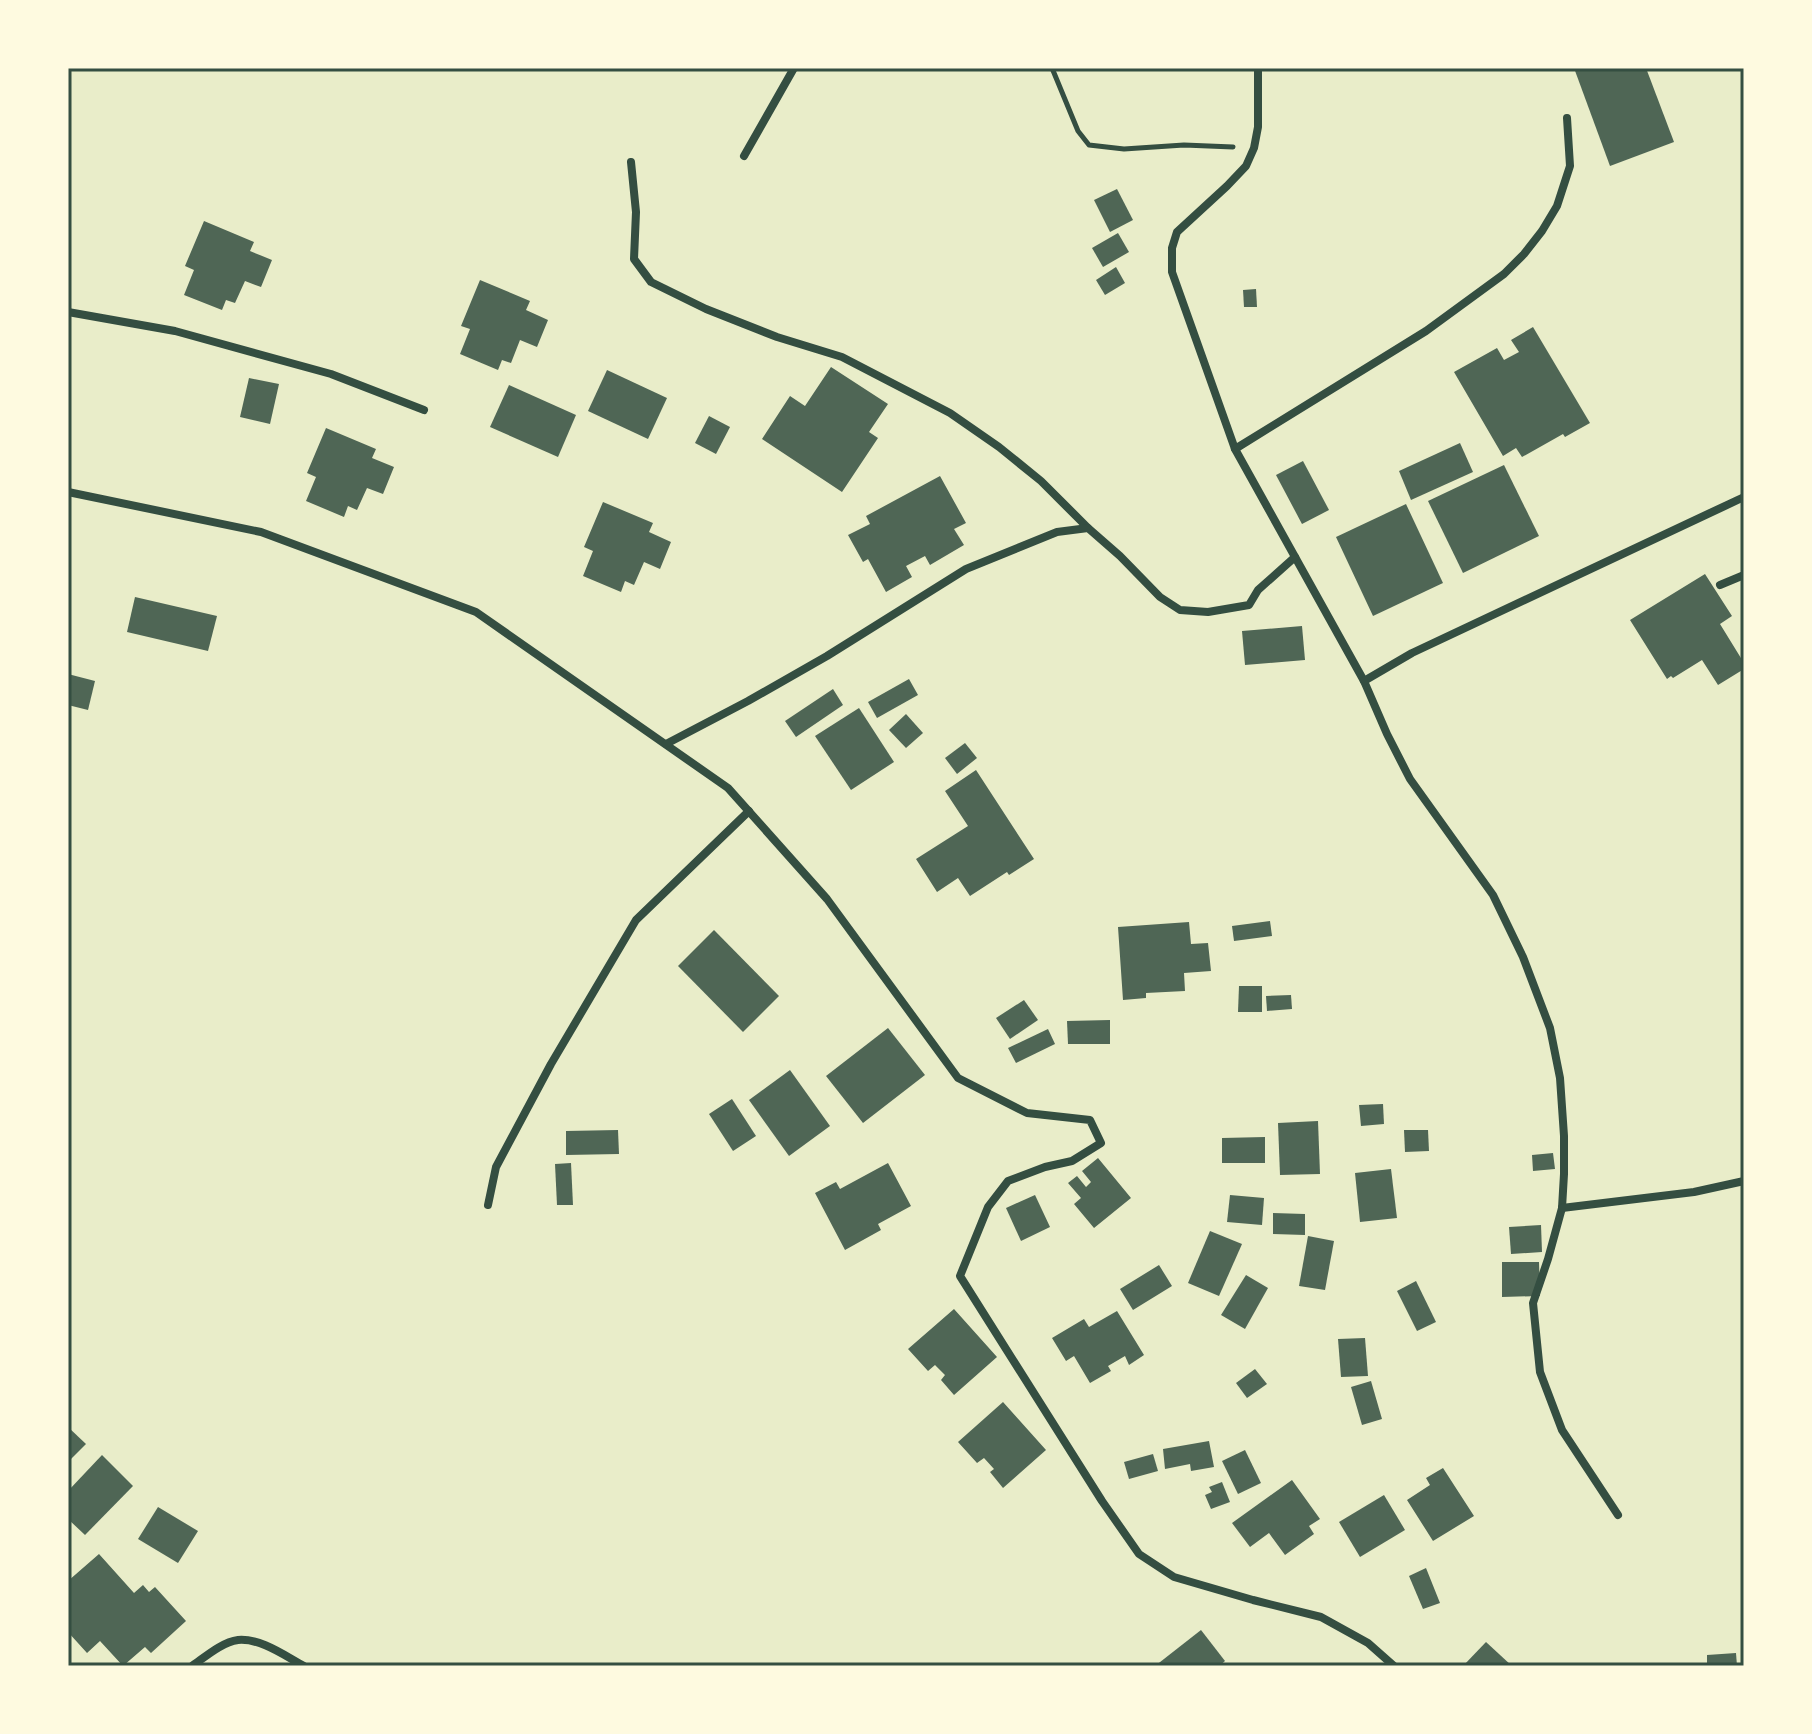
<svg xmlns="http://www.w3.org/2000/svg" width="1812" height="1734" font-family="Georgia,serif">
<rect width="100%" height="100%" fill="#e9edc9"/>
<g fill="#4f6655">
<polygon points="1574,68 1646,68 1674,142 1610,166"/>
<polygon points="1117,189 1133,220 1110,232 1094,200"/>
<polygon points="204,221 254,242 250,251 272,260 261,287 245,281 235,303 226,300 222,310 184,295 194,270 185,266"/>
<polygon points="1118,233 1129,252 1103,267 1092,248"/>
<polygon points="1116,267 1125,283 1105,295 1096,280"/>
<polygon points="480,280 530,301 526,310 548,320 537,347 520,340 511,363 502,360 498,370 460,354 470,329 461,326"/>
<polygon points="1256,289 1257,307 1244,307 1243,290"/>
<polygon points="1533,327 1590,423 1565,437 1563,434 1522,457 1516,448 1503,456 1454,372 1497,348 1504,360 1519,352 1511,340"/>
<polygon points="831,367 888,404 869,432 878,438 842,492 762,439 790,396 805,406"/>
<polygon points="607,370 667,398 648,439 588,411"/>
<polygon points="249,378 279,384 270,424 240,417"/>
<polygon points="509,385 576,415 558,457 490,427"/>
<polygon points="709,416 730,427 716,454 695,443"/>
<polygon points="326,428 376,449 372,458 394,467 383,494 367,488 357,510 348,506 344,517 306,501 316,477 307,473"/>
<polygon points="1460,443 1473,472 1411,500 1399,471"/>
<polygon points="1303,461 1329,510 1302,524 1276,475"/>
<polygon points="1504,465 1539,536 1463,573 1428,501"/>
<polygon points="940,476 966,523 954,529 964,545 930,565 925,556 906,566 912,577 886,592 868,559 863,562 848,535 870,524 866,516"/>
<polygon points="603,502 653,523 649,532 671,542 660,569 644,562 634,585 625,581 621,592 583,576 593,551 584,547"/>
<polygon points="1406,504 1443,583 1373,616 1336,537"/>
<polygon points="1705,574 1732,616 1720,624 1744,663 1744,669 1718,685 1702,660 1673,678 1671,676 1667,679 1630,620"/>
<polygon points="135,597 217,616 208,651 127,632"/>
<polygon points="1302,626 1305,660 1245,665 1242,631"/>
<polygon points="68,674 95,681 88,710 68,705"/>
<polygon points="909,679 918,695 877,718 868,702"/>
<polygon points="833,689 843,705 796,737 785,721"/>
<polygon points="859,708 894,762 851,790 815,736"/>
<polygon points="906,714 923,733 906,748 889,730"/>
<polygon points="965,743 977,758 957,774 945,758"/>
<polygon points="976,770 1034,859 1009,875 1007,872 970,896 958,878 937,892 916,859 968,826 945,791"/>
<polygon points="1270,921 1272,936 1234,941 1232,926"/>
<polygon points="1189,922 1191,944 1208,943 1211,971 1184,973 1185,991 1146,993 1146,998 1123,1000 1118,927"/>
<polygon points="714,930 779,996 743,1032 678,966"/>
<polygon points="1239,986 1262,986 1262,1012 1238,1012"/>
<polygon points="1291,995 1292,1009 1267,1011 1266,996"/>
<polygon points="1024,1000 1038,1020 1010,1039 996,1018"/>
<polygon points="1110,1020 1110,1044 1068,1044 1067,1021"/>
<polygon points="888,1028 925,1075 863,1123 826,1076"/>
<polygon points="1048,1029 1055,1044 1016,1063 1008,1048"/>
<polygon points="790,1070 830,1126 789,1156 749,1100"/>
<polygon points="732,1099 756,1136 733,1151 709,1114"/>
<polygon points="1383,1104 1384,1124 1361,1126 1359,1105"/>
<polygon points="1318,1121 1320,1174 1280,1175 1278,1123"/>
<polygon points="618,1130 619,1154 566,1155 566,1131"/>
<polygon points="1404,1130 1428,1130 1429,1151 1405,1152"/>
<polygon points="1265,1137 1265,1163 1222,1163 1222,1138"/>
<polygon points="1553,1153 1555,1169 1533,1171 1532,1155"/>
<polygon points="1098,1158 1131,1198 1094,1228 1074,1204 1081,1198 1068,1183 1077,1176 1086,1187 1091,1182 1082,1171"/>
<polygon points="571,1163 573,1205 557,1205 555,1164"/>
<polygon points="888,1163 911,1206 878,1224 881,1230 845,1250 815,1193 836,1182 840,1189"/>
<polygon points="1391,1169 1397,1218 1360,1222 1355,1173"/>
<polygon points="1035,1195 1050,1227 1021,1241 1006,1208"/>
<polygon points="1230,1195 1264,1198 1262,1225 1227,1222"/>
<polygon points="1273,1213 1305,1214 1305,1235 1273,1234"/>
<polygon points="1541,1225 1542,1252 1511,1254 1509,1227"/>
<polygon points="1210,1231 1242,1244 1219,1296 1188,1283"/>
<polygon points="1308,1236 1334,1241 1325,1290 1299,1286"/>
<polygon points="1502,1262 1539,1262 1540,1296 1502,1297"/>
<polygon points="1159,1265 1172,1286 1133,1310 1120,1289"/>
<polygon points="1246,1275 1268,1288 1245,1329 1221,1315"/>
<polygon points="1416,1281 1436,1322 1417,1331 1397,1291"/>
<polygon points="954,1309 997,1357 954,1395 941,1380 945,1375 935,1365 928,1371 908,1349"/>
<polygon points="1117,1311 1144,1355 1129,1365 1125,1356 1108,1366 1111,1371 1090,1383 1074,1356 1066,1361 1052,1338 1084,1319 1089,1327"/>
<polygon points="1365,1338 1368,1376 1341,1377 1338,1339"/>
<polygon points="1255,1369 1267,1384 1247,1398 1236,1383"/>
<polygon points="1371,1381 1382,1419 1362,1425 1351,1387"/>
<polygon points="1003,1402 1046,1450 1003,1488 990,1472 994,1469 984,1458 977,1463 958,1442"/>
<polygon points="68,1427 86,1444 68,1462"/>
<polygon points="1209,1441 1214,1467 1191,1471 1190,1464 1165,1469 1163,1449"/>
<polygon points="1245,1450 1261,1483 1238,1494 1222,1461"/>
<polygon points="1153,1454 1158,1471 1129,1479 1124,1462"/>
<polygon points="102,1455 133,1486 85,1535 68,1519 68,1491"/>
<polygon points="1443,1468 1474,1516 1433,1541 1407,1500 1430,1485 1426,1478"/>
<polygon points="1292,1480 1320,1519 1309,1526 1314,1534 1285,1555 1269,1533 1250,1547 1232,1523"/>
<polygon points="1222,1482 1230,1502 1211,1509 1205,1495 1212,1492 1209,1487"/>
<polygon points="1384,1495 1405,1530 1360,1557 1339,1522"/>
<polygon points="158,1507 198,1531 178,1563 138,1539"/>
<polygon points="99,1554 134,1593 143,1585 149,1592 155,1587 186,1621 151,1653 145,1647 123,1666 100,1641 87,1653 68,1632 68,1599 71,1597 68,1594 68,1581"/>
<polygon points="1426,1568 1440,1603 1423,1609 1409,1576"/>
<polygon points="1201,1630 1225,1661 1219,1666 1155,1666"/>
<polygon points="1486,1642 1512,1666 1463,1666"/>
<polygon points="1736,1653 1737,1666 1707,1666 1707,1655"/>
</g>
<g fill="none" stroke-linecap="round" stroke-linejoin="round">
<polyline stroke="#344e41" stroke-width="5" points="1052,68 1078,131 1089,145 1124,149 1184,145 1233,147"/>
<g stroke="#344e41" stroke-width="8">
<polyline points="1258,68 1258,127 1254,148 1246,166 1227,186 1177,232 1172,248 1172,272 1235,449 1364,681 1387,734 1410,779 1493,895 1523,957 1550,1028 1560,1078 1564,1136 1564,1174 1562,1208 1548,1259 1533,1303 1540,1372 1562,1430 1618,1515"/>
<polyline points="744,156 794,68"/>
<polyline points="631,162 636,212 634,259 651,282 706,309 777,337 842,357 950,413 999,447 1041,481 1088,528"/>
<polyline points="68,312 175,331 331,374 424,410"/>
<polyline points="1235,449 1426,331 1504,274 1524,254 1542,231 1557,206 1570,166 1567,118"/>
<polyline points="68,492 261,532 476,612 728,788 827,899 958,1078 1027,1113 1090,1120 1101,1143 1072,1161 1045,1167 1008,1181 988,1207 960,1276 1102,1501 1139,1554 1174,1577 1253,1600 1321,1617 1368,1643 1394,1666"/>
<polyline points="1720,585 1744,575"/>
<polyline points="1364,681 1412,653 1744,497"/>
<polyline points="666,744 748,701 827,656 966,569 1057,532 1088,528 1120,556 1160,597 1180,610 1208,612 1249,605 1258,590 1295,557"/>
<polyline points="488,1205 496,1167 551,1064 636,920 749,811"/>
<polyline points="1562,1208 1694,1192 1744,1181"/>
<path d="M192 1666C205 1657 222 1642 238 1640 261 1638 285 1656 304 1666"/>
</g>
</g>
<rect width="1812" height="1734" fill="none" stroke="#fefae0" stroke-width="140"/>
<rect x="70" y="70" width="1672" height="1594" fill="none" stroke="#344e41" stroke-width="3"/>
</svg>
